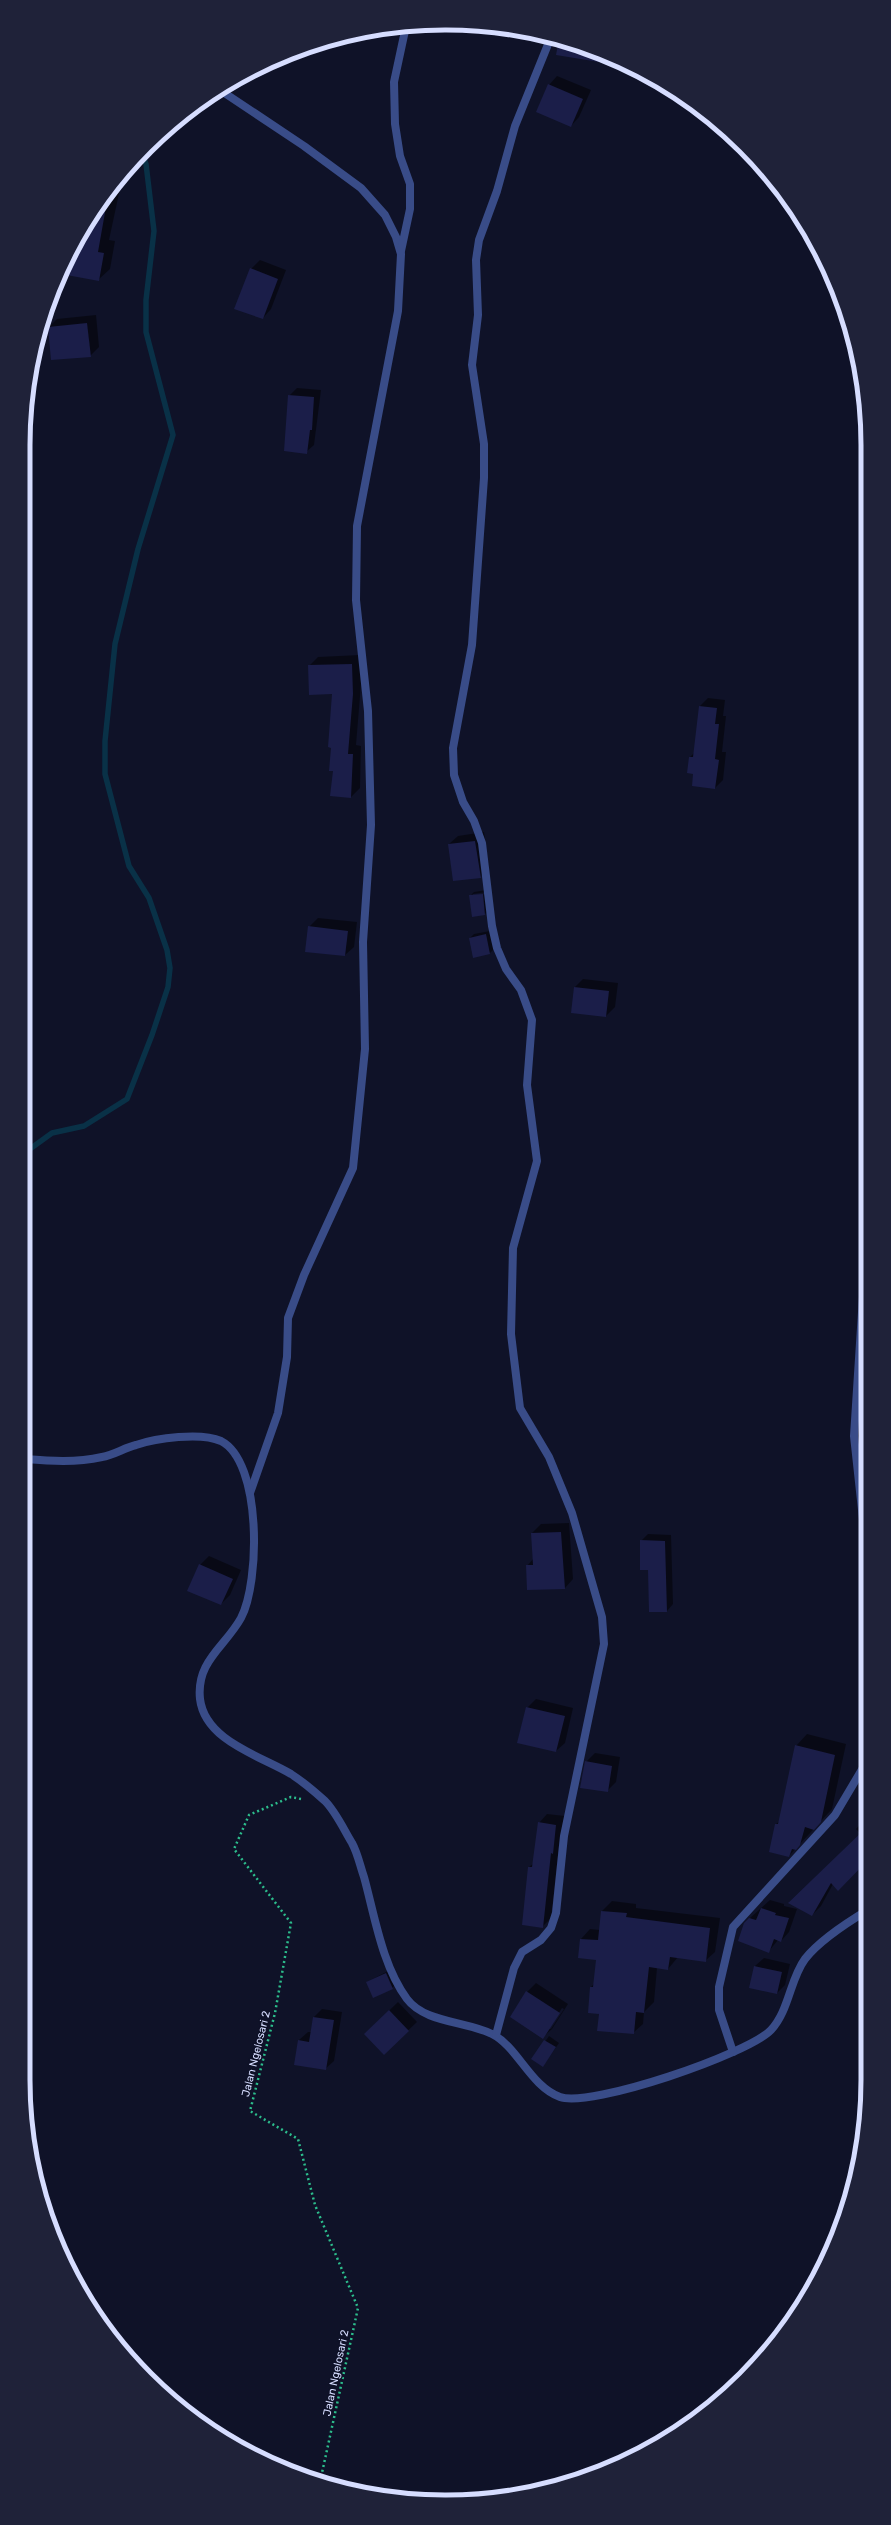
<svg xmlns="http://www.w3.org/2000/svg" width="891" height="2525" font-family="Rubik,sans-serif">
<rect width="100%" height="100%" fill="#0f1228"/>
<g fill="#0007" fill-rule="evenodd">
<polygon points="557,76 591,90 579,117 571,126 549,85"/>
<polygon points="115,183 121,184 109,240 115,241 110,269 98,280 61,273 66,259"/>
<polygon points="260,260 286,270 271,309 263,318 251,269"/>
<polygon points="96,315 99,347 90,356 49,327 57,319"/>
<polygon points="297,388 321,390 314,445 306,452 289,396"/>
<polygon points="865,480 865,497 861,497"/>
<polygon points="360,655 361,684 356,745 361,746 360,788 351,797 334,770 333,693 309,666 318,657"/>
<polygon points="708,698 725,700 723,716 726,716 722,752 726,752 723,780 715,788 694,773 688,772 690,757 695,752 700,706"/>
<polygon points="484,832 489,868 480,877 449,844 458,836"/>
<polygon points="486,890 487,892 473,894 473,896 487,894 489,910 485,914 470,896 474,892"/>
<polygon points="318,918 357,922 354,947 345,955 309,927"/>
<polygon points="490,931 494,949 490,953 470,938 474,934"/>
<polygon points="583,979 618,983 615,1007 606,1016 574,988"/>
<polygon points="569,1523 573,1579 565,1588 527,1566 533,1559 532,1533 541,1524"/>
<polygon points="648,1534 671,1535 673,1604 667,1611 649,1569 641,1541"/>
<polygon points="209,1556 241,1570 230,1595 221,1604 200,1565"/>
<polygon points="536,1699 573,1708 565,1743 556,1751 527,1708"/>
<polygon points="807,1734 846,1744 832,1809 789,1856 776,1824 780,1821 796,1746"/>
<polygon points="595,1753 620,1757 616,1782 607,1791 586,1762"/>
<polygon points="547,1814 565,1816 561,1844 559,1846 551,1918 542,1927 523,1925 529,1867 534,1863 539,1823"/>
<polygon points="867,1817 868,1860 833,1884 821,1906 812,1915 789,1902 861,1834 856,1829"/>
<polygon points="770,1900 784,1904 784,1906 797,1909 789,1932 781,1941 778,1940 769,1951 750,1918"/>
<polygon points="612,1901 636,1904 636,1908 720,1918 715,1952 705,1961 678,1957 668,1969 657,1968 654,2002 644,2012 643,2024 633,2033 600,2013 591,1987 595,1983 597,1959 581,1939 590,1929 600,1930 602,1911"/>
<polygon points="764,1958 790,1964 785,1985 777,1993 755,1966"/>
<polygon points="390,1970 396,1984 392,1988 367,1982"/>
<path d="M536 1983 568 2004 552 2029 543 2037 511 2017 527 1992ZM562 2008 564 2009 551 2029H549Z"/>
<polygon points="398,2002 417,2022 384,2053 365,2034"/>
<polygon points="322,2009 342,2012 334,2061 325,2069 299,2040 308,2032 311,2032 314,2017"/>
<polygon points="549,2036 559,2043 543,2066 533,2059"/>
</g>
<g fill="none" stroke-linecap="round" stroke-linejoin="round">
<polyline stroke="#093147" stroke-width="5.5" points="23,1154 52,1133 84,1126 127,1099 152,1035 168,987 170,968 167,950 149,898 129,866 105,774 105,741 115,644 138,549 173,435 146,332 146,300 154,231 146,164 142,154"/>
</g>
<g fill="#1b1e49">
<polygon points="559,39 600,56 599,62 556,55"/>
<polygon points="548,84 583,99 571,127 536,112"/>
<polygon points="109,190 98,252 104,253 99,281 61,274 66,259"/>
<polygon points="250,268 278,279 263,319 234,309"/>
<polygon points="87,323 91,357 51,360 48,327"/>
<polygon points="288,395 314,397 312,430 310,430 307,454 284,451"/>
<polygon points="352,664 353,694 348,754 353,754 351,798 330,796 333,771 329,771 331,748 328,747 332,694 309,695 308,665"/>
<polygon points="699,706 717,708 715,724 719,724 715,759 719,760 715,789 692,786 693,774 687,773 689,757 693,757"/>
<polygon points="475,841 481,878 453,881 448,844"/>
<polygon points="483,894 485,915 472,917 469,895"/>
<polygon points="308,926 348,931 345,956 305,952"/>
<polygon points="486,934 490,954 473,958 469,938"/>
<polygon points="574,987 609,991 606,1017 571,1013"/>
<polygon points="561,1532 565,1589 527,1590 526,1565 533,1565 531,1533"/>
<polygon points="640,1540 665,1541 667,1612 649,1612 648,1570 640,1570"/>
<polygon points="199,1564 233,1579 221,1605 187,1591"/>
<polygon points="526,1707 565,1716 556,1752 517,1743"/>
<polygon points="795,1745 835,1755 821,1822 814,1830 805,1827 800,1845 796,1850 792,1849 789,1857 769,1852 775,1824 778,1824"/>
<polygon points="585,1761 612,1766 608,1792 580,1788"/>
<polygon points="538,1822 556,1825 553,1854 551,1853 543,1928 522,1925 528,1867 532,1867"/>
<polygon points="867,1827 868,1860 838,1891 831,1883 812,1916 788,1903"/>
<polygon points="761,1908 776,1913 775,1915 789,1918 781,1942 774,1939 769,1953 738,1941 744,1923 749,1918 756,1920"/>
<polygon points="601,1911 627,1913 626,1917 710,1928 706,1962 670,1957 668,1970 649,1967 644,2013 636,2012 634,2034 597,2031 599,2014 588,2013 590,1987 593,1987 596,1960 578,1958 580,1939 598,1940"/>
<polygon points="754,1966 782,1972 777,1994 749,1988"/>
<polygon points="386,1973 393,1989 373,1998 366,1982"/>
<polygon points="526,1991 560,2013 543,2039 510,2017"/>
<polygon points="389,2010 409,2031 384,2055 364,2034"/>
<polygon points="313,2017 334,2020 326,2070 294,2065 298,2040 309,2042"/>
<polygon points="544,2040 556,2047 543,2067 531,2059"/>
</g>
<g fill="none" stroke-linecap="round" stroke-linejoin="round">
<polyline stroke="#2cbd8c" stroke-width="2.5" stroke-dasharray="2 3" stroke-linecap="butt" points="301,1799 291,1797 249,1815 234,1849 291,1923 275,2013 250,2111 298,2139 315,2205 358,2308 320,2482"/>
<g stroke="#394c88" stroke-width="8">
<polyline points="220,90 304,146 361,188 385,215 396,237 401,254 398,311 357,526 356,600 368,711 371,825 363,942 365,1049 353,1168 304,1275 288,1318 287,1357 278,1413 250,1493"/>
<polyline points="401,251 410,209 410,184 400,156 395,124 394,82 406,26"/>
<polyline points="866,1250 854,1436 867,1556"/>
<path d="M23 1459C50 1461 75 1463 102 1457 114 1455 124 1448 136 1445 156 1438 201 1432 221 1441 262 1462 260 1582 241 1618 225 1647 196 1661 200 1699 205 1741 261 1756 291 1774 302 1781 315 1792 325 1801 336 1812 344 1830 352 1843 358 1854 360 1866 364 1877 375 1917 382 1965 407 1999 425 2023 466 2021 492 2034 518 2047 530 2086 560 2097 591 2108 748 2054 771 2030 789 2011 790 1979 805 1959 819 1941 848 1922 868 1910"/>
<polyline points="496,2035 514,1968 522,1952 541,1940 551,1928 556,1913 564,1836 604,1644 602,1617 572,1513 549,1457 520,1408 511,1334 513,1248 537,1161 527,1085 532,1020 521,990 506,969 497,948 492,926 482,843 474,821 463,802 454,775 453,748 472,645 484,478 484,444 472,365 478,315 476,260 479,240 497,191 515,126 551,37"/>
<polyline points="733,2052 719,2010 719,1987 733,1927 835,1815 867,1761"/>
</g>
</g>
<g text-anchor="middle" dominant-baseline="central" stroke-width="3" stroke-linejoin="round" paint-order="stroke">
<g font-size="11" fill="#d6ddff" stroke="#0f1228">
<text transform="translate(256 2054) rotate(-76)">Jalan Ngelosari 2</text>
<text transform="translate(336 2373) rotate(-78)">Jalan Ngelosari 2</text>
</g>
</g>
<path d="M0 0H891V2525H0ZM445 30H446A415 415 0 0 1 861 445V2080A415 415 0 0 1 446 2495H445A415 415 0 0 1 30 2080V445A415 415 0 0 1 445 30Z" fill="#1f2239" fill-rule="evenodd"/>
<path fill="none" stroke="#d6ddff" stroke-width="5" d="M445 30H446A415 415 0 0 1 861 445V2080A415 415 0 0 1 446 2495H445A415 415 0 0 1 30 2080V445A415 415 0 0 1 445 30Z"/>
</svg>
